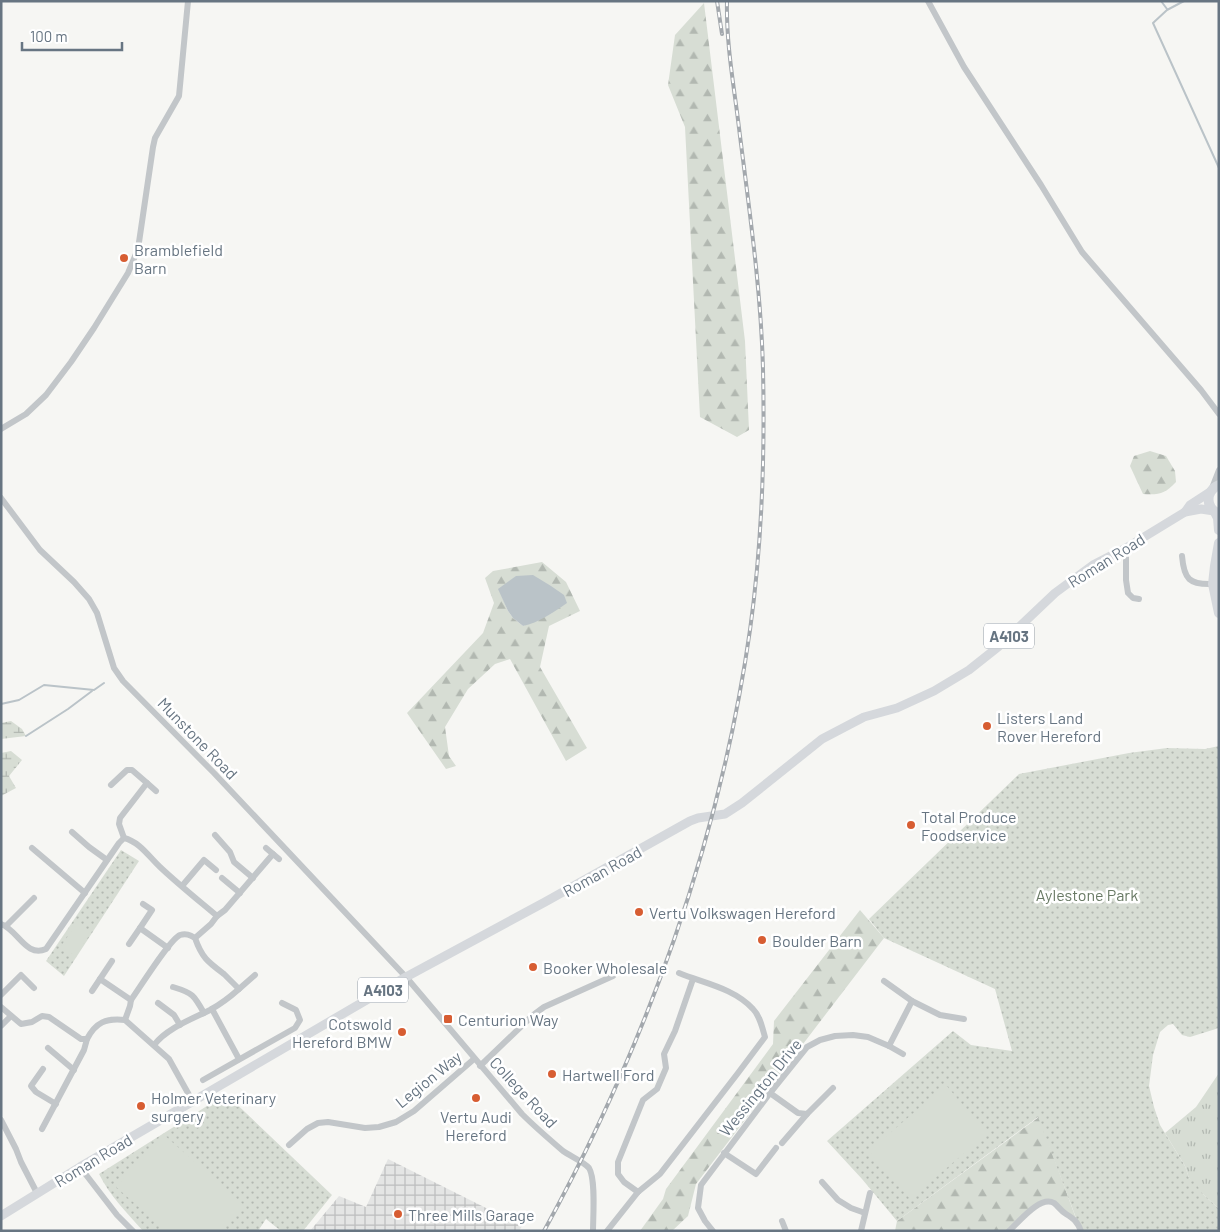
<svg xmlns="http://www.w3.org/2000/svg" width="1220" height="1232" font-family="Barlow,sans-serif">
<defs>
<pattern id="industrial-grid" width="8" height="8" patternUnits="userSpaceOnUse" patternTransform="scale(1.25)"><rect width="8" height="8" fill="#e4e5e4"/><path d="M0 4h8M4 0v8" fill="none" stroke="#bdbebe"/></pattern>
<pattern id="grass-tufts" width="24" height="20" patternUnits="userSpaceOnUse" patternTransform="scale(1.25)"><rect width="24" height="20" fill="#d7ddd4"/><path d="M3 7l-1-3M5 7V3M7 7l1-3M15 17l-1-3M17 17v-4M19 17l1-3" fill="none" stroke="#b2b8b1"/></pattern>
<pattern id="forest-firs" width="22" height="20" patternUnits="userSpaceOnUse" patternTransform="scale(1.25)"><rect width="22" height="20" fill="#d7ddd4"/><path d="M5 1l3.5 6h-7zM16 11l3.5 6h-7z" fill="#b2b8b1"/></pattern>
<pattern id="wetland-marsh" width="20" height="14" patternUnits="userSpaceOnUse" patternTransform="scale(1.25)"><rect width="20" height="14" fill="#d7ddd4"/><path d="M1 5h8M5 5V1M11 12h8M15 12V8" fill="none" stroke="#b2b8b1"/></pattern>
<pattern id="park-dots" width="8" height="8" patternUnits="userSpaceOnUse" patternTransform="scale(1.25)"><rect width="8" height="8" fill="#d7ddd4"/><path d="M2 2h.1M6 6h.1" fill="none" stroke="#b2b8b1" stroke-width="1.8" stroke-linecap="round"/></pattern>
</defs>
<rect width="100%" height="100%" fill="#f6f6f3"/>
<polygon fill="url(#industrial-grid)" points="388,1159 522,1226 519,1231 310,1231 339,1196 366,1207"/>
<polygon fill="url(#grass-tufts)" points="1219,1073 1219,1209 1202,1193 1189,1178 1185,1166 1165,1133 1196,1107"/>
<g fill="url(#forest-firs)" fill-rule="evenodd">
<polygon points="704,3 745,341 749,430 737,437 700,417 685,127 668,85 675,35"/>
<path d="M1150 451 1166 456 1175 471 1176 482C1165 494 1159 495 1143 494L1130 466 1134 456Z"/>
<path d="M542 562 566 582 580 611 549 626 540 667 587 748 566 761 510 659 495 664 468 689 445 727 449 756 456 766 446 769 407 713 483 633 494 603 485 578 493 571ZM499 589 552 613 523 626 513 618 508 611Z"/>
<polygon points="860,910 884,938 696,1184 688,1216 672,1231 640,1231 663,1199 666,1189 773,1044 774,1021"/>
<polygon points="1039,1117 1078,1224 1055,1203 1044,1202 1009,1231 895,1231 897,1221"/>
</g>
<g fill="url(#wetland-marsh)">
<polygon points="11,721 22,729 26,736 1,739 1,723"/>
<polygon points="11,751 22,760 9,776 16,788 1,796 1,753"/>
</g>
<g fill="url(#park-dots)">
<polygon points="1219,746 1219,1028 1190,1037 1182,1035 1173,1024 1168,1025 1160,1032 1153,1055 1149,1086 1154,1107 1160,1125 1185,1166 1189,1178 1195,1182 1202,1193 1219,1209 1219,1231 1081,1231 1038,1117 897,1221 862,1179 827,1141 953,1031 971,1045 1012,1051 995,989 884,938 869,919 1019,774 1129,753 1167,748 1205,749"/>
<polygon points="121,850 139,861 64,976 46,961"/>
<path d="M226 1094 332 1195 303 1231H281L266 1219 258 1231H143C127 1213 110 1196 99 1174Z"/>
</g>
<g fill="#d7ddd4">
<polygon points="77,923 91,933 75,956 61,946"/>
<polygon points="946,1085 987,1134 910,1199 869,1151"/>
<polygon points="163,1134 244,1205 221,1231 166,1231 116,1187"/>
</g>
<path fill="#bac3c8" d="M533 575 551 586 564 595 567 603C554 612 538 623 523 626L513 618 508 611 498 589 516 576Z"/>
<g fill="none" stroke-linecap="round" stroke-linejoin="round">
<g stroke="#bac3c8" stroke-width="2">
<polyline points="1161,1 1167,9"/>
<polyline points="1184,1 1167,10 1153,23 1219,168"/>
<polyline points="1,704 19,700 44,685 94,690 104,683"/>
<polyline points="26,736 68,709 92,691"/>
</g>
<g stroke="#c2c6c9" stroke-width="6">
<polyline points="928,1 964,67 1041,185 1082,252 1201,390 1219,414"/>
<polyline points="1,429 26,414 46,395 71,362 94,328 128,273 138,249 153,147 155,138 179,96 188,1"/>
<polyline points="1212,488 1219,470"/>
<path d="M1 498 40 550 74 582 89 599 97 613 114 668 123 681 214 773 406 977 522 1114C535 1127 549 1139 563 1151 570 1156 584 1162 589 1168 596 1179 593 1217 593 1231"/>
<polyline points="1126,548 1126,580 1128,593 1133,598 1139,599"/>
<path d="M1182 556C1184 579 1189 585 1213 584"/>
<polyline points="147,783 156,791"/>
<polyline points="111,785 127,770 132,770 147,783 120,818 119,824 124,838"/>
<polyline points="72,832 89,847 107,860"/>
<polyline points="215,835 230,852 234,862 253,878"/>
<polyline points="32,848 85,893"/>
<polyline points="273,854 279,859"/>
<polyline points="222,878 240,893"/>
<polyline points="182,886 204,860 216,870"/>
<polyline points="143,904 152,910 140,928 168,948"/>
<path d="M1 924C18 930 26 958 46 949L119 843 124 838C140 842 149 857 160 867 178 884 198 900 217 916"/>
<polyline points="6,926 34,898"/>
<polyline points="195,938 211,924 217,916 225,910 273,854 266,848"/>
<polyline points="129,944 140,928"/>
<polyline points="100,979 112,961"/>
<polyline points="884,981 912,1001 889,1046"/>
<path d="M173 987C193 993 194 995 204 1013"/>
<polyline points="92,991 100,979 131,1000"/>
<polyline points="1,995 21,975 34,988"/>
<polyline points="912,1001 940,1015 964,1019"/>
<polyline points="158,1003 174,1015 180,1025"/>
<path d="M1 1007 21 1024 32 1022 42 1016 49 1017 81 1039H87C96 1022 106 1018 125 1020L169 1059 193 1102"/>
<polyline points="212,1009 239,1059"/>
<path d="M125 1020 130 1006 131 1000C139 989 170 939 180 935 186 933 190 935 195 938 202 958 208 962 224 974 229 979 234 984 239 989L255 975"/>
<polyline points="1,1026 11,1016"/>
<path d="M154 1045C167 1028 192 1019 210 1010 221 1004 230 997 239 989"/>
<polyline points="48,1048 74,1070"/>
<polyline points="480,1066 532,1016 544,1007 613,976"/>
<polyline points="43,1069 31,1086 36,1092 56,1104"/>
<polyline points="203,1080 295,1028 300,1020 296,1010 282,1003"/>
<polyline points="770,1093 798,1113 807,1114 833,1088"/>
<polyline points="1,1120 16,1149 21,1162 37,1193"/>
<polyline points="42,1129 84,1050 87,1039"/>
<polyline points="782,1143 807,1114"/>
<polyline points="289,1145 307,1129 318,1123 328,1122 365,1128 379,1127 396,1122 414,1111 474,1059"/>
<polyline points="724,1153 756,1174 776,1148"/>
<polyline points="80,1167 117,1215 133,1231"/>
<polyline points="822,1182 838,1200 851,1208 865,1213"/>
<polyline points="638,1192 624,1182 618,1174 618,1162 643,1100 657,1089 666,1068 664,1054 675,1031 693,979"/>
<polyline points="782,1221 786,1231"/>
<path d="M607 1231 638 1192 660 1174 738 1073 765 1037C762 1027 760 1016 753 1009 734 988 703 983 679 973"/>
<polyline points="713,1231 705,1221 698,1208 701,1185 770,1093 807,1047 820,1040 835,1036 853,1035 868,1037 889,1046 903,1054"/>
<polyline points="861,1231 870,1193"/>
<path d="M1009 1231C1019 1222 1040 1195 1054 1203 1058 1206 1061 1211 1066 1214 1074 1219 1077 1221 1081 1231"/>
</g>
<g stroke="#d5d8dc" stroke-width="9">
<polyline points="1185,512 1190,505 1210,492"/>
<polyline points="1,1216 80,1167 406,977 545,902 690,821 698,818 725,814 742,803 822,739 864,717 897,708 934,691 969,670 998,647 1055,593 1093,565 1126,548 1185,512 1201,509 1214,511"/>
</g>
<g stroke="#d5d8dc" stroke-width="10">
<path d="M1219 485C1205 491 1205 508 1219 514"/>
<polyline points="1215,512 1218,518 1219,530"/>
<polyline points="1219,543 1215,566 1213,584 1219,613"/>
</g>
<defs>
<g id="rail">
<polyline points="717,1 722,34"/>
<path d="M544 1231C646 1045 720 841 750 630 762 544 765 456 763 369 761 289 749 208 739 128 734 86 726 44 727 1"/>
</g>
</defs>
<use href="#rail" stroke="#a3a8ad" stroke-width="4"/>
<use href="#rail" stroke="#fff" stroke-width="2" stroke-dasharray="5.5" stroke-linecap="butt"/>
</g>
<g fill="#d75d32" stroke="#fff" stroke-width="2">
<circle cx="124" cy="258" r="5"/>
<circle cx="987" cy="726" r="5"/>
<circle cx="911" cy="825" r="5"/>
<circle cx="639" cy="912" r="5"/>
<circle cx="762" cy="940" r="5"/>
<circle cx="533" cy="967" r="5"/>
<rect x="443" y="1014" width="10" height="10" rx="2.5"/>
<circle cx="402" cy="1032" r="5"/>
<circle cx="552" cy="1074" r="5"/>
<circle cx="476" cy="1098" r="5"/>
<circle cx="141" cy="1106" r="5"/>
<circle cx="398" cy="1214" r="5"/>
</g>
<g text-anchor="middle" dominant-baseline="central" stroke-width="5" stroke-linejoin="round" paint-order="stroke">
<g fill="#fff" stroke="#959ea8" stroke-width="1">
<rect x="984" y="623.5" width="50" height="25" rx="4"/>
<rect x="358" y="977.5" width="50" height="25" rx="4"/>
</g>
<g font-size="15" font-weight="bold" fill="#677582">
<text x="1009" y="636">A4103</text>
<text x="383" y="990">A4103</text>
</g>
<g font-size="16" fill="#677582" stroke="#fff" text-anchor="start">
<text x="134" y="249">Bramblefield<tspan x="134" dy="18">Barn</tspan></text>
<text x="997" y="717">Listers Land<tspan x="997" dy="18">Rover Hereford</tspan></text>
<text x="921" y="816">Total Produce<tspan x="921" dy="18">Foodservice</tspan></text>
<text x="649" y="912">Vertu Volkswagen Hereford</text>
<text x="772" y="940">Boulder Barn</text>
<text x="543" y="967">Booker Wholesale</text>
<text x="458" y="1019">Centurion Way</text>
<text x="392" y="1023" text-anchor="end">Cotswold<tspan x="392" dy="18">Hereford BMW</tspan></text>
<text x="562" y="1074">Hartwell Ford</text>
<text x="151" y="1097">Holmer Veterinary<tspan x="151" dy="18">surgery</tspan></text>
<text x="476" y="1116" text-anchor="middle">Vertu Audi<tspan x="476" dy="18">Hereford</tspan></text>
<text x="408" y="1214">Three Mills Garage</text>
</g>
<g font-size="16" fill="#677582" stroke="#fff">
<text transform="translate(1106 560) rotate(-32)">Roman Road</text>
<text transform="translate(198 738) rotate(46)">Munstone Road</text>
<text transform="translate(602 871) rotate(-29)">Roman Road</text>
<text transform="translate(428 1079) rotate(-39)">Legion Way</text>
<text transform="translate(760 1087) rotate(-51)">Wessington Drive</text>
<text transform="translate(524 1092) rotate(47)">College Road</text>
<text transform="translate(93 1160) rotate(-31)">Roman Road</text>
</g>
<g font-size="16" fill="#697a65" stroke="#fff">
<text x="1087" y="894">Aylestone Park</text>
</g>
</g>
<rect width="1220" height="1232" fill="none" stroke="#677582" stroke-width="5"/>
<path d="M22 42v8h100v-8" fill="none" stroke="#677582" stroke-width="2.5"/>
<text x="30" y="42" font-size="15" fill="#677582" stroke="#ffffff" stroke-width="4" paint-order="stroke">100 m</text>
</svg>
